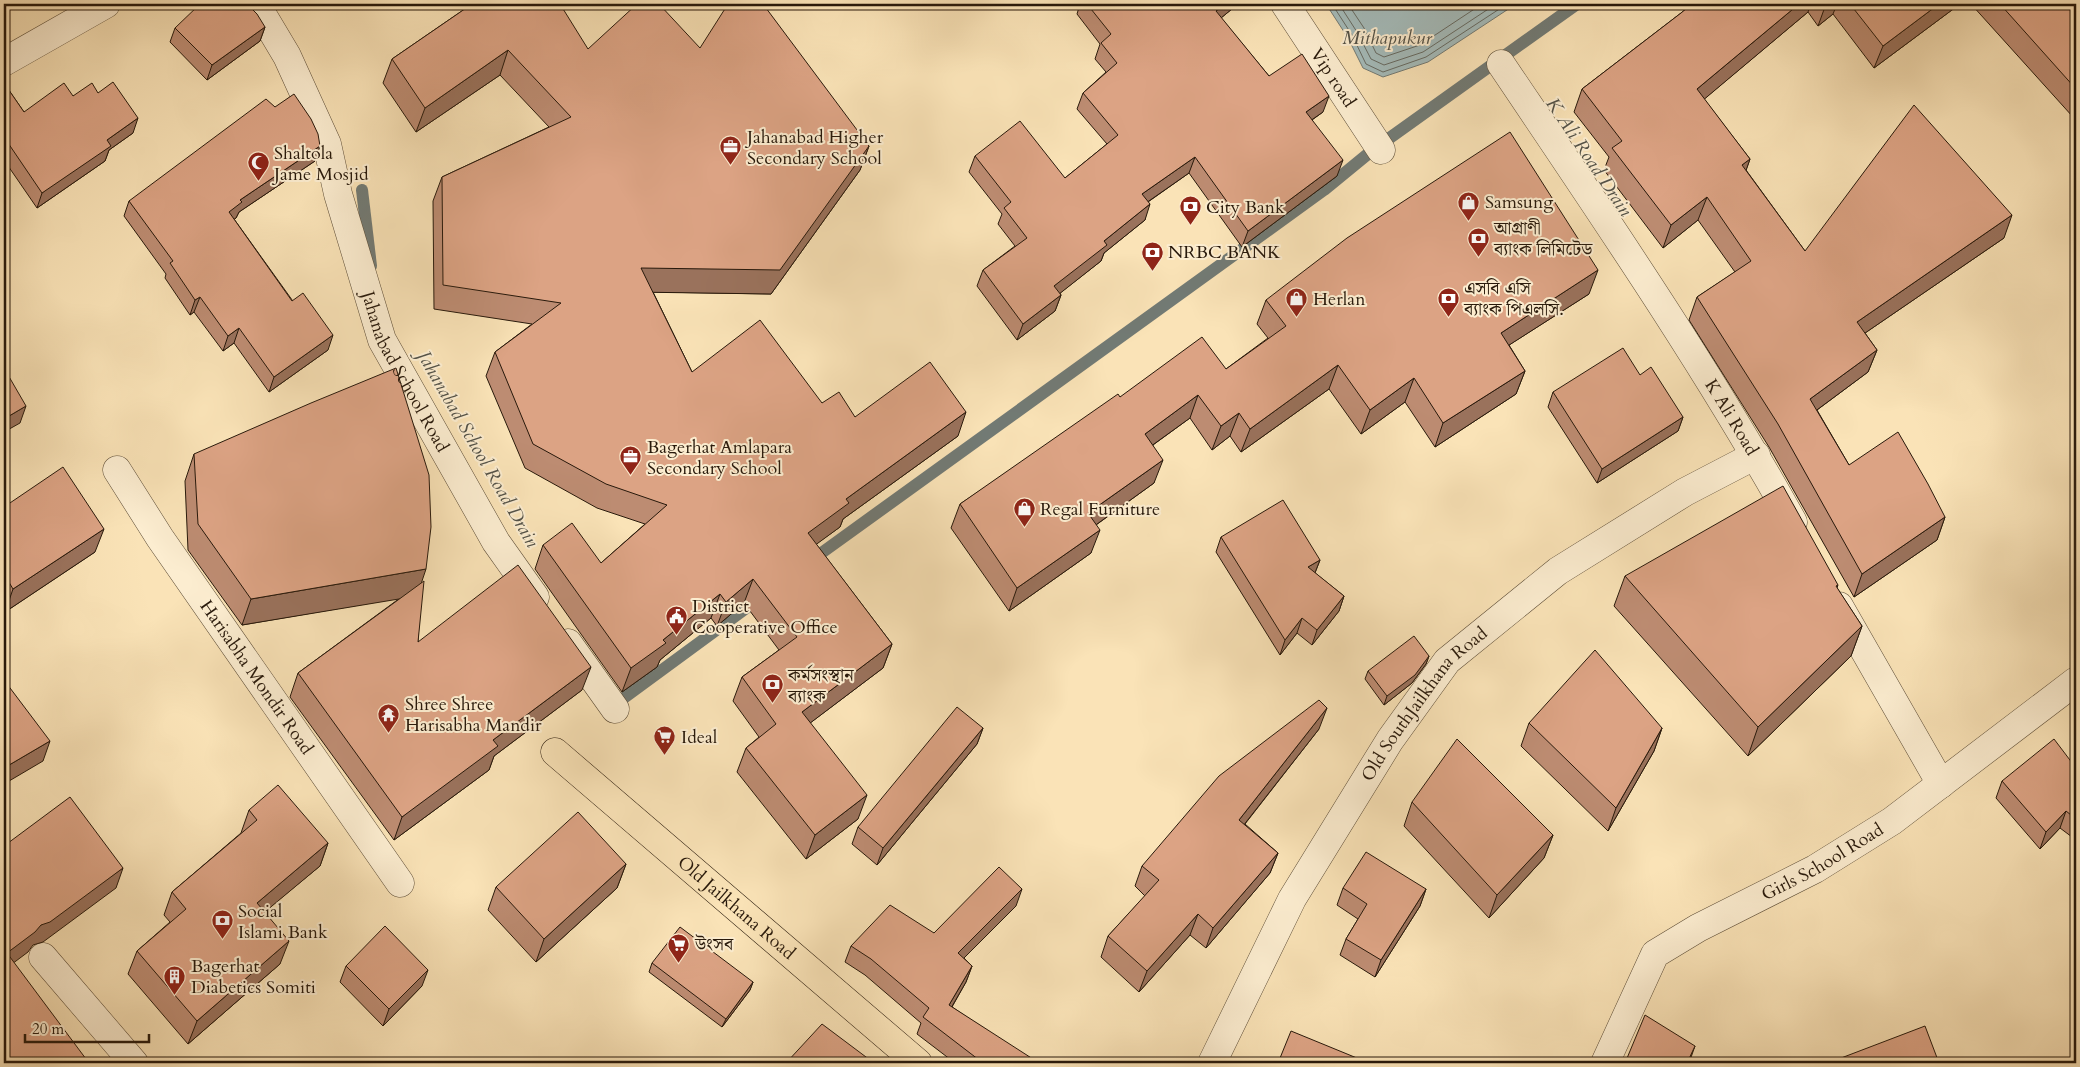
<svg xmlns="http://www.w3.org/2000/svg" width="2080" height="1067" font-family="Cardo,'Noto Serif Bengali',serif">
<rect width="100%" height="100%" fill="#fae3b7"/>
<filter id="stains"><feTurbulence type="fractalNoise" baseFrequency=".004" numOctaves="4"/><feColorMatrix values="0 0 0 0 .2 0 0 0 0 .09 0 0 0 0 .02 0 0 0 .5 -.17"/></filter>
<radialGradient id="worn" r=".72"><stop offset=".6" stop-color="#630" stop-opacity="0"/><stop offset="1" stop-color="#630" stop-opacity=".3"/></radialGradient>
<polygon fill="#a4bbba" stroke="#727a74" points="1326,4 1516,4 1428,62 1383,77 1363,68 1348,38"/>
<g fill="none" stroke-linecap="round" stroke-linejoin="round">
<g stroke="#666a62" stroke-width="1">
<polyline points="1332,4 1352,35 1366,64 1383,72 1426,57 1507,4"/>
<polyline points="1339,4 1357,32 1371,59 1384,65 1423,52 1496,4"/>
<polyline points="1348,4 1364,28 1376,53 1384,57 1420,45 1482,4"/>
</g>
<g stroke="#727a74" stroke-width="12">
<polyline points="1379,134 1384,142 1577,4"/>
<polyline points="362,190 371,266"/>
<polyline points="809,562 1324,190 1374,149 1370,143"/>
<polyline points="611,699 617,703 760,598"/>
</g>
<defs>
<g id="minor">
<path id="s1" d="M256 4 287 56 327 144 338 194 382 340 496 542 535 597"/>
<path id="s2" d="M1285 4 1381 150"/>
<polyline points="4,62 106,4"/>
<path id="s3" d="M1501 64C1602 214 1705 364 1793 522"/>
<path id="s4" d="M117 470 160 538 400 883"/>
<polyline points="1839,606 1941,784"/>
<polyline points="568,643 615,709"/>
<polyline points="43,957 134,1063"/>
<path id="s5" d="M1212 1063 1292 899 1390 740 1447 661 1558 571 1685 492 1756 455"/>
<path id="s6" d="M1605 1063 1655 954 1698 928 1815 869 1892 821 2076 681"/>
</g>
<g id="major">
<path id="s7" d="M555 752 918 1063"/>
</g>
</defs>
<use href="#minor" stroke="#5c4c36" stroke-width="29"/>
<use href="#major" stroke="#28190b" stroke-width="29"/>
<use href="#minor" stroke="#fcedd0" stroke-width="28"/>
<use href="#major" stroke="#fae3b7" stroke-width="28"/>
</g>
<g fill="#bd8c72" stroke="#28190b">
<polygon points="472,4 588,49 700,48 869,146 860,170 771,294 653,292 692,372 822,403 855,417 958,436 843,519 840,527 816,544 892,644 883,668 810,723 858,819 806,859 737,772 746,748 759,737 733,701 742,677 779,650 744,603 717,626 711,618 660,660 657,667 622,692 535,569 543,545 601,563 645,524 597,508 525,468 486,376 495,352 532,324 434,309 433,201 442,177 549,127 500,75 416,132 383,83 392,59"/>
<polygon points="1080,4 1238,4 1221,18 1269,76 1323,112 1312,120 1337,176 1242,247 1189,173 1148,202 1145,220 1104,253 1101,261 1060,293 1061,295 1055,311 1017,340 977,286 983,270 1015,246 998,224 1002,214 969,172 975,156 1065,178 1107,144 1077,109 1083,93 1106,72 1095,59 1100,44 1077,14"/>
<polygon points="1692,4 1960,4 1874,68 1833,14 1818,26 1808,12 1704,99 1750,159 1746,170 1805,251 2004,238 1865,333 1877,350 1868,372 1817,410 1849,465 1945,517 1937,540 1854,597 1769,447 1689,320 1697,297 1735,272 1698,220 1663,248 1604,170 1609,157 1574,112 1582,89 1681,13"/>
<polygon points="1971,4 2076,4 2076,114 2073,117"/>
<polygon points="265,27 260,41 207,80 170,42 175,28"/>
<polygon points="4,83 24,112 73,96 98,93 133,133 109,150 105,161 37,208 4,160"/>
<polygon points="315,161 239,212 236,218 234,219 328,350 269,392 234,343 223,351 194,312 190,315 165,278 166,274 124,216 129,201"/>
<polygon points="1589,294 1509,345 1525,371 1516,394 1435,447 1405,402 1361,434 1329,389 1241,452 1230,436 1212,450 1190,418 1153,445 1154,483 1096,525 1091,553 1009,611 951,528 960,504 1120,397 1226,369 1268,338 1257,324 1266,300"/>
<polygon points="1640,375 1683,417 1678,431 1597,483 1548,407 1553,392"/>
<polygon points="194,454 421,583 418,642 582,690 494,756 489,770 394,840 290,697 298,673 400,598 242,625 188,550 185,481"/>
<polygon points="4,507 95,552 5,612 4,611"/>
<polygon points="1221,537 1320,560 1315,573 1344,596 1339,611 1312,645 1297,633 1280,655 1216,552"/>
<polygon points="1625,576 1838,585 1837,588 1862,626 1851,656 1748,756 1614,606"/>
<polygon points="1429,656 1426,664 1412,683 1384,705 1365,679 1368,671"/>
<polygon points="1529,723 1662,728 1654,751 1608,831 1521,746"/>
<polygon points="983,728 977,744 877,865 852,844 858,827"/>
<polygon points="1319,729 1245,824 1278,853 1270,873 1206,948 1190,935 1139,992 1101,957 1108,936 1145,896 1135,886 1142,866"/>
<polygon points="2076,768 2076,833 2072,837 2060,828 2040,849 1996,798 2002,781"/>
<polygon points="1412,802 1553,835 1544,858 1489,918 1404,826"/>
<polygon points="249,810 328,843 320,866 264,912 280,964 188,1044 128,974 137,951 170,922 164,915 172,892 241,833"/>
<polygon points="626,864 617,888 536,962 488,910 496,887"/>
<polygon points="1343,888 1426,889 1420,906 1375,977 1340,955 1346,939 1358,919 1337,905"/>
<polygon points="1016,906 964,958 972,966 966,982 952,1007 1035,1063 955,1063 917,1034 921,1023 865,975 845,962 851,946 934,933"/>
<polygon points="652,963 753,982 750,990 722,1027 649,972"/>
<polygon points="346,966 422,986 383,1026 340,982"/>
</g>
<g fill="#9a725c" stroke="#28190b">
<polygon points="1225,4 1238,4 1210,27 1216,11"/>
<polygon points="1799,4 1811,4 1808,12 1689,112 1697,89"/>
<polygon points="1826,4 1837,4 1833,14 1818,26"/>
<polygon points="1939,4 1960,4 1874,68 1883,46"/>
<polygon points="265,27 260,41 207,80 212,65"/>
<polygon points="508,50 500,75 416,132 425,108"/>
<polygon points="1329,96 1323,112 1300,128 1306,112"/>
<polygon points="2076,107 2076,114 2073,117"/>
<polygon points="138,118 133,133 109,150 105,161 37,208 42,193 107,140"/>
<polygon points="320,146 315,161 239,212 236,218 223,227 229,212 240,200"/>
<polygon points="869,146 860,170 771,294 632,292 641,268"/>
<polygon points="1195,157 1189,173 1136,210 1142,194"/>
<polygon points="1750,159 1742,182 1742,165"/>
<polygon points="1343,160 1337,176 1242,247 1248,231"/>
<polygon points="1707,197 1698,220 1663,248 1671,225"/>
<polygon points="1150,204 1145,220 1104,253 1101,261 1049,302 1054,286 1104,241"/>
<polygon points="2012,215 2004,238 1849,344 1857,322"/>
<polygon points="1598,270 1589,294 1492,356 1501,333"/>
<polygon points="1061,295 1055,311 1017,340 1023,324"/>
<polygon points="200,297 194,312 190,315 195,300"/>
<polygon points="239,328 234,343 223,351 228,336"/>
<polygon points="333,335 328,350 269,392 274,377"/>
<polygon points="1877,350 1868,372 1802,421 1810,399"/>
<polygon points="1338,365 1329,389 1241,452 1250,429"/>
<polygon points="1525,371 1516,394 1435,447 1443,423"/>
<polygon points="1414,378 1405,402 1361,434 1370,410"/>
<polygon points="1198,395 1190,418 1136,457 1145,434"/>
<polygon points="26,406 20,423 4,432 4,419"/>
<polygon points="966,412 958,436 843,519 840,527 799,557 808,533 846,499"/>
<polygon points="1239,413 1230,436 1212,450 1221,426"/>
<polygon points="1683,417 1678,431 1597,483 1602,469"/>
<polygon points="1163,460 1154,483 1079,537 1088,513"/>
<polygon points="1945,517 1937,540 1854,597 1862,574"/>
<polygon points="104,529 95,552 5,612 13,589"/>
<polygon points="1100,530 1091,553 1009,611 1017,588"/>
<polygon points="1320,560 1314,575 1308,567"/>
<polygon points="426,569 417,596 242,625 251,599"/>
<polygon points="753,579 744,603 717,626 726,602"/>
<polygon points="720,594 711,618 660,660 657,667 622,692 631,668 663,640"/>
<polygon points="1344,596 1339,611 1312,645 1317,630"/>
<polygon points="1302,618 1297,633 1280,655 1285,640"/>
<polygon points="1862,626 1851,656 1748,756 1758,727"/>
<polygon points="892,644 883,668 793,736 802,712"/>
<polygon points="1429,656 1426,664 1412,683 1384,705 1387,696"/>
<polygon points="591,667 582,690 494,756 489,770 394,840 402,817 493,740"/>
<polygon points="1327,708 1319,729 1232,840 1239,820"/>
<polygon points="983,728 977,744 877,865 883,848"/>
<polygon points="1662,728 1654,751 1608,831 1616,808"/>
<polygon points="50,741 43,761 4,784 4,768"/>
<polygon points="867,795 858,819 806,859 815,835"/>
<polygon points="2066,811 2060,828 2040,849 2046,832"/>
<polygon points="2076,826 2076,833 2072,837"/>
<polygon points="1553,835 1544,858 1489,918 1497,895"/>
<polygon points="328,843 320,866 248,926 257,903"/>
<polygon points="1278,853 1270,873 1206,948 1213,928"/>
<polygon points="626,864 617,888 536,962 544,939"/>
<polygon points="123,868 116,888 43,942 33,945 28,952 4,970 7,953 41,925"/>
<polygon points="1022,889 1016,906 952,970 958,953"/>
<polygon points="1426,889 1420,906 1375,977 1381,960"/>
<polygon points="1198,914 1190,935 1139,992 1147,971"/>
<polygon points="289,941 280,964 188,1044 197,1021"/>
<polygon points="972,966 966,982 943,1022 949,1005"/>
<polygon points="428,970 422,986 383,1026 389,1009"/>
<polygon points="753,982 750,990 722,1027 726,1019"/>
<polygon points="1695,1046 1689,1063 1687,1063"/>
</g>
<g fill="#dca384" stroke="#28190b">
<polygon points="200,4 247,4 257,14 265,27 212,65 175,28"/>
<polygon points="472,4 560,4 588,49 637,4 659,4 700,48 728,4 763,4 869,146 780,270 641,268 692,372 760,320 822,403 839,392 855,417 930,362 966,412 846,499 849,503 808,533 892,644 802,712 867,795 815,835 746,748 776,724 742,677 797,637 753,579 726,602 720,594 663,640 666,643 631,668 543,545 572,523 601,563 667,505 606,484 533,444 495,352 561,303 443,285 442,177 571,117 508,50 425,108 392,59"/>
<polygon points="1087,4 1225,4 1216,11 1269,76 1302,54 1329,96 1306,112 1343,160 1248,231 1195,157 1142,194 1150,204 1104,241 1107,245 1054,286 1061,295 1023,324 983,270 1027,238 1004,208 1011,202 975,156 1020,121 1065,178 1118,135 1083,93 1117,63 1101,43 1111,34"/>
<polygon points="1692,4 1799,4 1697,89 1750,159 1742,165 1805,251 1914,105 2012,215 1857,322 1877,350 1810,399 1849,465 1898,432 1928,484 1945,517 1862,574 1778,424 1697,297 1751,261 1707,197 1671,225 1612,148 1622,141 1582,89 1681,13"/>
<polygon points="1850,4 1939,4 1883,46"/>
<polygon points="2000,4 2076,4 2076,89"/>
<polygon points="113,82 138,118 107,140 111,146 42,193 4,137 4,83 24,112 64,83 73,96 92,83 98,93"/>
<polygon points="294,94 311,119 318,134 320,146 240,200 242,202 229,212 292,301 303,293 333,335 274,377 239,328 228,336 200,297 195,300 170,263 173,261 129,201 266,99 275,107"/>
<polygon points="1510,132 1598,270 1501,333 1525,371 1443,423 1414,378 1370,410 1338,365 1250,429 1239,413 1221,426 1198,395 1145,434 1163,460 1088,513 1100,530 1017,588 960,504 1118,394 1120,397 1202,337 1226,369 1286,326 1266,300 1347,238"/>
<polygon points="1623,348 1640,375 1651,367 1683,417 1602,469 1553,392"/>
<polygon points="4,368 26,406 4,419"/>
<polygon points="396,368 429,475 431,527 426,569 251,599 198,524 194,454 311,403"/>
<polygon points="63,467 104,529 13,589 4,574 4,507"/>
<polygon points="1783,486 1838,585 1836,586 1862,626 1758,727 1625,576"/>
<polygon points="1283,500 1320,560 1308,567 1344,596 1317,630 1302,618 1285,640 1221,537"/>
<polygon points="518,565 591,667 493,740 498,746 402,817 298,673 424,581 418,642"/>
<polygon points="1414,636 1429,656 1415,675 1387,696 1368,671"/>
<polygon points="1595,650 1662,728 1616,808 1529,723"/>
<polygon points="4,680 50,741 4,768"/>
<polygon points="1319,700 1327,708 1239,820 1278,853 1213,928 1198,914 1147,971 1108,936 1159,880 1142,866 1219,776"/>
<polygon points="957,707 983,728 883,848 858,827"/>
<polygon points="1457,739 1553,835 1497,895 1412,802"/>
<polygon points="2054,739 2076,768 2076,819 2066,811 2046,832 2002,781"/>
<polygon points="278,785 328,843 257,903 289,941 197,1021 137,951 186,909 172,892 257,820 249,810"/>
<polygon points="70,797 123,868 50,922 41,925 35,932 7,953 89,1063 4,1063 4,1050 5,1049 4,1047 4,846"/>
<polygon points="578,812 626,864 544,939 496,887"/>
<polygon points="1366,852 1426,889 1381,960 1346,939 1367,904 1343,888"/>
<polygon points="999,867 1022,889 958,953 972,966 949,1005 1036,1061 1034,1063 983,1063 923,1017 929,1008 871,959 851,946 890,905 934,933"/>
<polygon points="385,926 428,970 389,1009 346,966"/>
<polygon points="680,927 753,982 726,1019 652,963"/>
<polygon points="1645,1015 1695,1046 1687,1063 1625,1063"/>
<polygon points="822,1024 874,1063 786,1063"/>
<polygon points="1925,1026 1939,1063 1828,1063"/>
<polygon points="1291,1031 1369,1063 1278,1063"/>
</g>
<defs>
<symbol id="office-pin" viewBox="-11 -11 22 30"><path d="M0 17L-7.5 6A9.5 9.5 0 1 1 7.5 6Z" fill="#8f2418" stroke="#fcedd0"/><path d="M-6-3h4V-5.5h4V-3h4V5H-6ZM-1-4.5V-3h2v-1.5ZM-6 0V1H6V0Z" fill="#fff"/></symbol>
<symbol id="mosque-pin" viewBox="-11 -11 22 30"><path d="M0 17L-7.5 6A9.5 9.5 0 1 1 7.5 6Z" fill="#8f2418" stroke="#fcedd0"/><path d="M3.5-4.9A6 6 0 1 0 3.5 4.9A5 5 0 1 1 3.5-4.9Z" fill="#fff"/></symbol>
<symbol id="shop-pin" viewBox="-11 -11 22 30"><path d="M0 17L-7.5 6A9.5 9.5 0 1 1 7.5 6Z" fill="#8f2418" stroke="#fcedd0"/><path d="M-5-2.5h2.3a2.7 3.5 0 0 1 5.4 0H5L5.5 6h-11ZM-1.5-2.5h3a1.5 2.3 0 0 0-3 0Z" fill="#fff"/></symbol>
<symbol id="bank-pin" viewBox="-11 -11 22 30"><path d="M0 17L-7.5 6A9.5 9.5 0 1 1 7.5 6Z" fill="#8f2418" stroke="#fcedd0"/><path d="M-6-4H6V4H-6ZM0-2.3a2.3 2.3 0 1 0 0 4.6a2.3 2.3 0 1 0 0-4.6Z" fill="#fff"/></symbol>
<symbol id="civic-pin" viewBox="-11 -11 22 30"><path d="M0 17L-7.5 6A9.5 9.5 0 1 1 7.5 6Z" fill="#8f2418" stroke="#fcedd0"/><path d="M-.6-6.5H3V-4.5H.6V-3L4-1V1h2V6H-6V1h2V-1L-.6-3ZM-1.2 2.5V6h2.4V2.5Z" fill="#fff"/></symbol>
<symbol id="temple-pin" viewBox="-11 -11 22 30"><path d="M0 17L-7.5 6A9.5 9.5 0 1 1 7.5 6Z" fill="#8f2418" stroke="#fcedd0"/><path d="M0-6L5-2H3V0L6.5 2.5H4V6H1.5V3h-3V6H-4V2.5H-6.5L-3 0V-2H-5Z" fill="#fff"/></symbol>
<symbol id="supermarket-pin" viewBox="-11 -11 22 30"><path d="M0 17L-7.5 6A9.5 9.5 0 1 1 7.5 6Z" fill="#8f2418" stroke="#fcedd0"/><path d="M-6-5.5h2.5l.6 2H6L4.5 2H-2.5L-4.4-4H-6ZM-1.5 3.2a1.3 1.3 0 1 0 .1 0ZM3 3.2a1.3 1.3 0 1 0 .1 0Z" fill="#fff"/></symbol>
<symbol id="building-pin" viewBox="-11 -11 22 30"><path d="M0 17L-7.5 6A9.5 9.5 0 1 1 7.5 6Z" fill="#8f2418" stroke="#fcedd0"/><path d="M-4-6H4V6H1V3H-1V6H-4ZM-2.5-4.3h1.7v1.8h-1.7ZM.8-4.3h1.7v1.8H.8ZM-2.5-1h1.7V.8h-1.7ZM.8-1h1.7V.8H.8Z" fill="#fff"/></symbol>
</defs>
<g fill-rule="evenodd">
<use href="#office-pin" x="718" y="134" width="25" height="34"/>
<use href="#mosque-pin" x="246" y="150" width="25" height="34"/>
<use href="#shop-pin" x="1456" y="190" width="25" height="34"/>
<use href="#bank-pin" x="1178" y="194" width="25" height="34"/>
<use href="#bank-pin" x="1466" y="226" width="25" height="34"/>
<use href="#bank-pin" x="1140" y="240" width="25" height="34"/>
<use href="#bank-pin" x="1436" y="286" width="25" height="34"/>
<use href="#shop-pin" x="1284" y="286" width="25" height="34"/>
<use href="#office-pin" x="618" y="444" width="25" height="34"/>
<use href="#shop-pin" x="1012" y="496" width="25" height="34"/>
<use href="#civic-pin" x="664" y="604" width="25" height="34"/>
<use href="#bank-pin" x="760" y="672" width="25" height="34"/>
<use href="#temple-pin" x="376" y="702" width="25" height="34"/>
<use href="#supermarket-pin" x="652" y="724" width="25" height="34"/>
<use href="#bank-pin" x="210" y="908" width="25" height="34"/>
<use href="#supermarket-pin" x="666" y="932" width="25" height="34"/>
<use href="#building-pin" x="162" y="964" width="25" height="34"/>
</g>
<g text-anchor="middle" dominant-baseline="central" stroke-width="4" stroke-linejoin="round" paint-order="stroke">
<g font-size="18" fill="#28190b" stroke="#fcedd0">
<text stroke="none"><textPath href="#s2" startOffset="88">Vip road</textPath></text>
<text stroke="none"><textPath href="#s1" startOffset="399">Jahanabad School Road</textPath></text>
<text stroke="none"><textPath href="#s3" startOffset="422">K Ali Road</textPath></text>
<text stroke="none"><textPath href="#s4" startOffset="250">Harisabha Mondir Road</textPath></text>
<text stroke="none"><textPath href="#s5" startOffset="419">Old SouthJailkhana Road</textPath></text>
<text stroke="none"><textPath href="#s6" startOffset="311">Girls School Road</textPath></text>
<text stroke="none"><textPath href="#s7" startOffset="239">Old Jailkhana Road</textPath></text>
</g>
<g font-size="18" fill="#28190b" stroke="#fcedd0" text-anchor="start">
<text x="747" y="137">Jahanabad Higher<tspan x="747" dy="21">Secondary School</tspan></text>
<text x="274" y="153">Shaltola<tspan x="274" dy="21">Jame Mosjid</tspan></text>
<text x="1485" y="202">Samsung</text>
<text x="1206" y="207">City Bank</text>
<text x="1494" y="228">আগ্রাণী<tspan x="1494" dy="21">ব্যাংক লিমিটেড</tspan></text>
<text x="1168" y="252">NRBC BANK</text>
<text x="1464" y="288">এসবি এসি<tspan x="1464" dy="21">ব্যাংক পিএলসি.</tspan></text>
<text x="1313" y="299">Herlan</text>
<text x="647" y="447">Bagerhat Amlapara<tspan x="647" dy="21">Secondary School</tspan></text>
<text x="1040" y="509">Regal Furniture</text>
<text x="692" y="606">District<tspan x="692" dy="21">Cooperative Office</tspan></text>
<text x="788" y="675">কর্মসংস্থান<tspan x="788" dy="21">ব্যাংক</tspan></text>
<text x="405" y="704">Shree Shree<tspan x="405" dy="21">Harisabha Mandir</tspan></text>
<text x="681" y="737">Ideal</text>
<text x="238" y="911">Social<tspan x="238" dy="21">Islami Bank</tspan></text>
<text x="695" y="944">উংসব</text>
<text x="191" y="966">Bagerhat<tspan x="191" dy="21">Diabetics Somiti</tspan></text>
</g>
<g font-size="19" font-style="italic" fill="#535248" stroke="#fcedd0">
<text x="1387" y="38">Mithapukur</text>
<text transform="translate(1589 157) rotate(56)">K Ali Road Drain</text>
<text transform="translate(478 449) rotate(60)">Jahanabad School Road Drain</text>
</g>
</g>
<rect width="2080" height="1067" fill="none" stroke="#fae3b7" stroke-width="20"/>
<rect x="5" y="5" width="2070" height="1057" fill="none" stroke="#28190b" stroke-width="2.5"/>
<rect x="10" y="10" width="2060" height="1047" fill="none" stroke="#28190b"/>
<path d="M25 1034v8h124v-8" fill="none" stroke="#28190b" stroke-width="2.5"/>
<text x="32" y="1034" font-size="15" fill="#28190b" stroke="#fcedd0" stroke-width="4" paint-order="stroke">20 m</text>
<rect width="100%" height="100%" filter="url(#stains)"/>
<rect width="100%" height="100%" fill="url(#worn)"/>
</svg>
